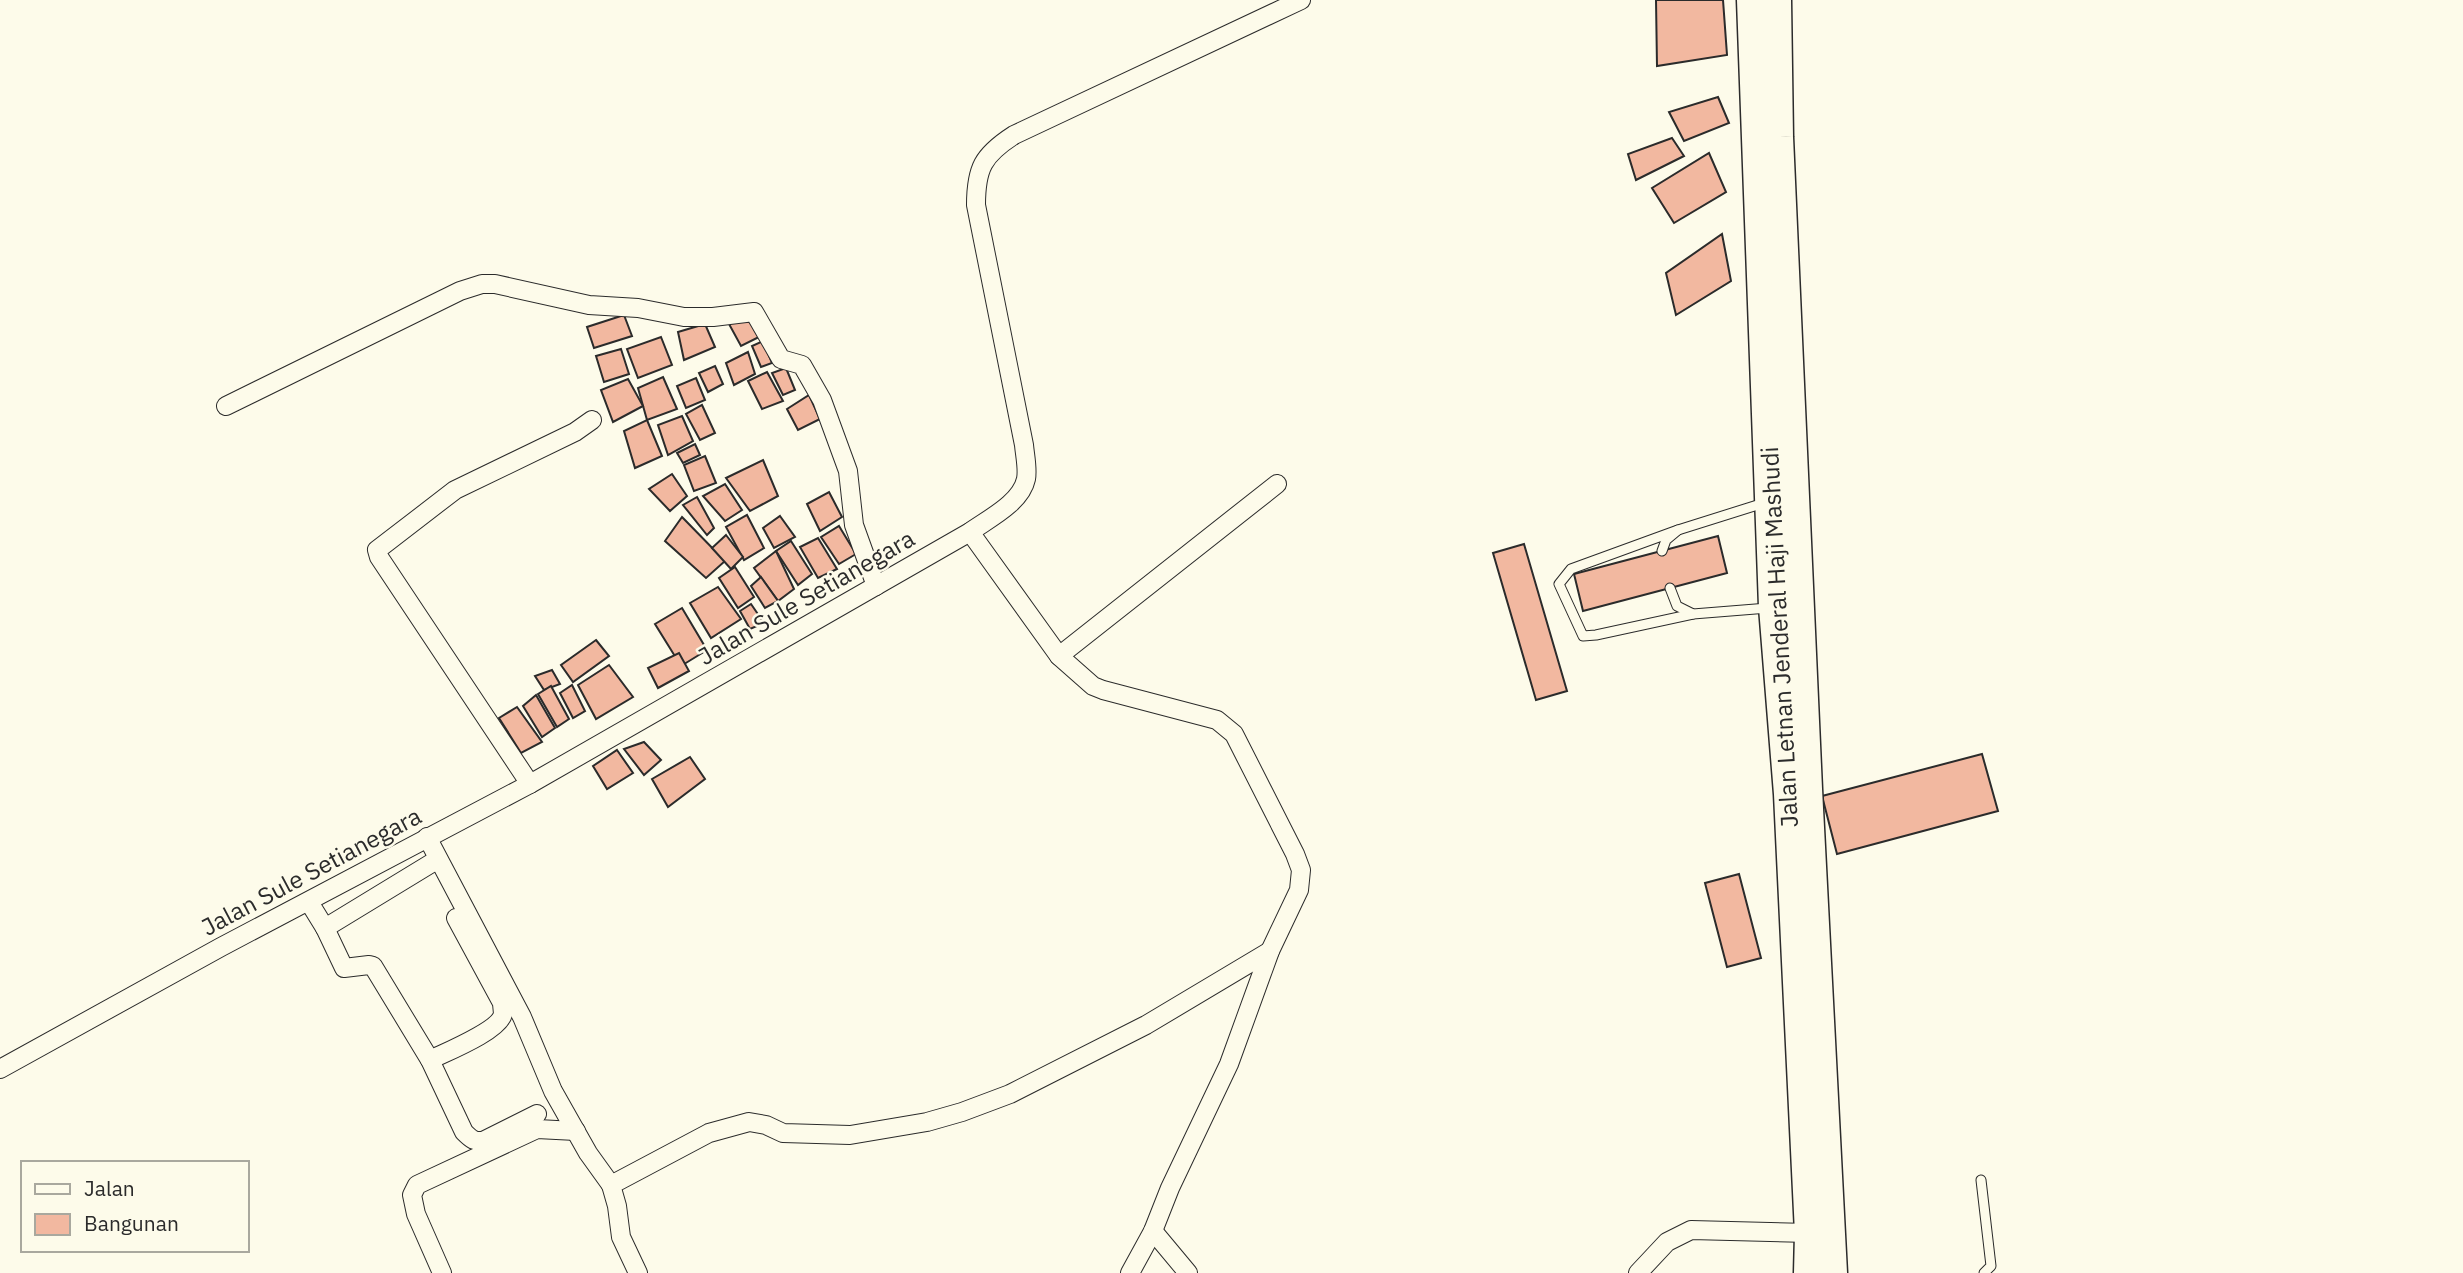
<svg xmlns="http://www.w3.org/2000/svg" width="2463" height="1273" font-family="'IBM Plex Sans',sans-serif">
<rect width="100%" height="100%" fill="#fdfbea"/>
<g fill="#f2b8a0" stroke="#2b2b2b" stroke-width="2">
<polygon points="1656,0 1723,0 1727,55 1657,66"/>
<polygon points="1718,97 1729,123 1684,141 1669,112"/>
<polygon points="1672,138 1684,156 1636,180 1628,154"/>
<polygon points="1709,153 1726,192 1674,223 1652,188"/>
<polygon points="1722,234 1731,281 1676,315 1666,273"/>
<polygon points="624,315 632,336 594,348 587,327"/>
<polygon points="748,315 759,337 741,346 729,324"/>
<polygon points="705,324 715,347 684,360 678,332"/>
<polygon points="661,337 672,365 638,378 627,349"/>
<polygon points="763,341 772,363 761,367 752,346"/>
<polygon points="621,349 629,374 604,382 596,356"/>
<polygon points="748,352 755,374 734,385 726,363"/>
<polygon points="715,366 723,384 708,392 699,373"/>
<polygon points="786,368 795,390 783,395 772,373"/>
<polygon points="767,372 783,401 762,409 748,381"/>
<polygon points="663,377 677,409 647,420 638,388"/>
<polygon points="696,378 705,400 686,408 677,386"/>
<polygon points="628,379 643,406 613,422 601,390"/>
<polygon points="809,395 820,419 798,430 787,409"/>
<polygon points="702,405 715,433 700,440 686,414"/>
<polygon points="682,416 693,441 668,455 658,425"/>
<polygon points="647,420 662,456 635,468 624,431"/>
<polygon points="695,444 700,455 683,463 677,453"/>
<polygon points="705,456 716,483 694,491 684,465"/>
<polygon points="763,460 778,496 750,511 726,478"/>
<polygon points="672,474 687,496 670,511 649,489"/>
<polygon points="725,484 742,510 725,521 703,496"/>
<polygon points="829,492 842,517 820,531 807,504"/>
<polygon points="697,497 714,528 707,535 683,505"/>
<polygon points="747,515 764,548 744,560 726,527"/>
<polygon points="780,516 795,537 774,548 763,528"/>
<polygon points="682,517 725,561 706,578 665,541"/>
<polygon points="839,526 856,554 839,564 821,537"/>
<polygon points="726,535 743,557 731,569 712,548"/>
<polygon points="1718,536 1727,573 1583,611 1574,574"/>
<polygon points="818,538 837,569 818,578 800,547"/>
<polygon points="791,541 812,574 798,585 776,551"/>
<polygon points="1524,544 1567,691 1536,700 1493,553"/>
<polygon points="776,551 794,589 778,601 754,568"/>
<polygon points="735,567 754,597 738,608 719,578"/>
<polygon points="761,577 778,601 765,608 751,586"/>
<polygon points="718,587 741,619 711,638 690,603"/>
<polygon points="751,604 764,623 750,629 740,611"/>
<polygon points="682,608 707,650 681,666 655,624"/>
<polygon points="596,640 609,656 573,682 561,665"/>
<polygon points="679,653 689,671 658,688 648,668"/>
<polygon points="609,665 633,697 596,719 578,685"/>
<polygon points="552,670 560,684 544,690 535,676"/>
<polygon points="572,685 585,711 573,718 560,693"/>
<polygon points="551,686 569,719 557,727 538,694"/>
<polygon points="536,695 555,728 542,737 523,706"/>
<polygon points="517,707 542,742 521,753 499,718"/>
<polygon points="644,742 661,760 644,775 624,749"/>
<polygon points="617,750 633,773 607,789 593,766"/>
<polygon points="1982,754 1998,811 1837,854 1822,796"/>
<polygon points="690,757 705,779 668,807 652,779"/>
<polygon points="1739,874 1761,958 1727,967 1705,883"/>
</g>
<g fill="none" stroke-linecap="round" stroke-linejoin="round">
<defs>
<g id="service">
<polyline points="1678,530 1571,569 1559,584 1583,636 1596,635 1693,614"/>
<polyline points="1662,551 1666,540 1678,530 1767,502"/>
<polyline points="1670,588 1677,606 1693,614 1768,608"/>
<polyline points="1981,1180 1991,1266 1984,1273"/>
</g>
<g id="minor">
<polyline points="226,406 460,291 482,284 495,284 589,305 638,308 684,317 713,317 754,312 781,359 802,365 822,400 848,471 854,525 876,586"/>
<polyline points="970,532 1059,656 1093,686 1103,690 1217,720 1234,734 1295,854 1301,870 1299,890 1270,951 1229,1064 1170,1188 1153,1231 1130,1273"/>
<polyline points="1059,656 1277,484"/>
<polyline points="530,784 379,557 377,550 455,490 575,432 592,420"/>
<polyline points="427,837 522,1017 553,1091 588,1153 611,1185"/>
<path d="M309 902 325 928 344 968 369 965 373 966 430 1060 464 1132C471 1139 475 1143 485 1140L537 1114"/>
<polyline points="325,928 435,861"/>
<path d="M430 1060C446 1052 499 1031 503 1014 503 1013 502 1004 502 1003L456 918"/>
<path d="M0 1069 221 947 530 784 970 532C988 519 1021 503 1026 479 1028 469 1025 456 1024 445L976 205C976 168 983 155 1014 135L1301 0"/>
<polyline points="1153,1231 1188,1273"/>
<polyline points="442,1273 416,1214 412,1195 417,1185 537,1129 576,1131"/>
<polyline points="638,1273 621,1237 617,1206 611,1185 709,1133 749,1122 766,1125 783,1133 850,1135 927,1122 962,1112 1010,1094 1146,1025 1270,951"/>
<polyline points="1638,1273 1667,1242 1691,1230 1809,1233"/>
</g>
<g id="primary">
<polyline points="1751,0 1773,607 1788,794 1809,1233 1808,1273"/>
<polyline points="1777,0 1779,137 1808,789 1833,1273"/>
</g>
</defs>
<use href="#service" stroke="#2b2b2b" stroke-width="11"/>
<use href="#minor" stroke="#2b2b2b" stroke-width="20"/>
<use href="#primary" stroke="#2b2b2b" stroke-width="31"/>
<use href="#service" stroke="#fdfbea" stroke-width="9"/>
<use href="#minor" stroke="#fdfbea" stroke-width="18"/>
<use href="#primary" stroke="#fdfbea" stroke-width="28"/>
</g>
<g text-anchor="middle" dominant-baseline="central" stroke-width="5" stroke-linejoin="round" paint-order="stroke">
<g font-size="24" fill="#2b2b2b" stroke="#fdfbea">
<text transform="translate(806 597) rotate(-30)">Jalan Sule Setianegara</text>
<text transform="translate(1779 637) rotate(-93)">Jalan Letnan Jenderal Haji Mashudi</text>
<text transform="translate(311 871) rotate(-28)">Jalan Sule Setianegara</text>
</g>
</g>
<rect x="21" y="1161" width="228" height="91" fill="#fdfbea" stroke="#a9a89e" stroke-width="2"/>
<rect x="35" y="1184" width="35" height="10" fill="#fdfbea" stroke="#a9a89e" stroke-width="2"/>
<text x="84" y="1196" font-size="21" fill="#2b2b2b">Jalan</text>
<rect x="35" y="1214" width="35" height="21" fill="#f2b8a0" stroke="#a9a89e" stroke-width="2"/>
<text x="84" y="1231" font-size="21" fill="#2b2b2b">Bangunan</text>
</svg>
